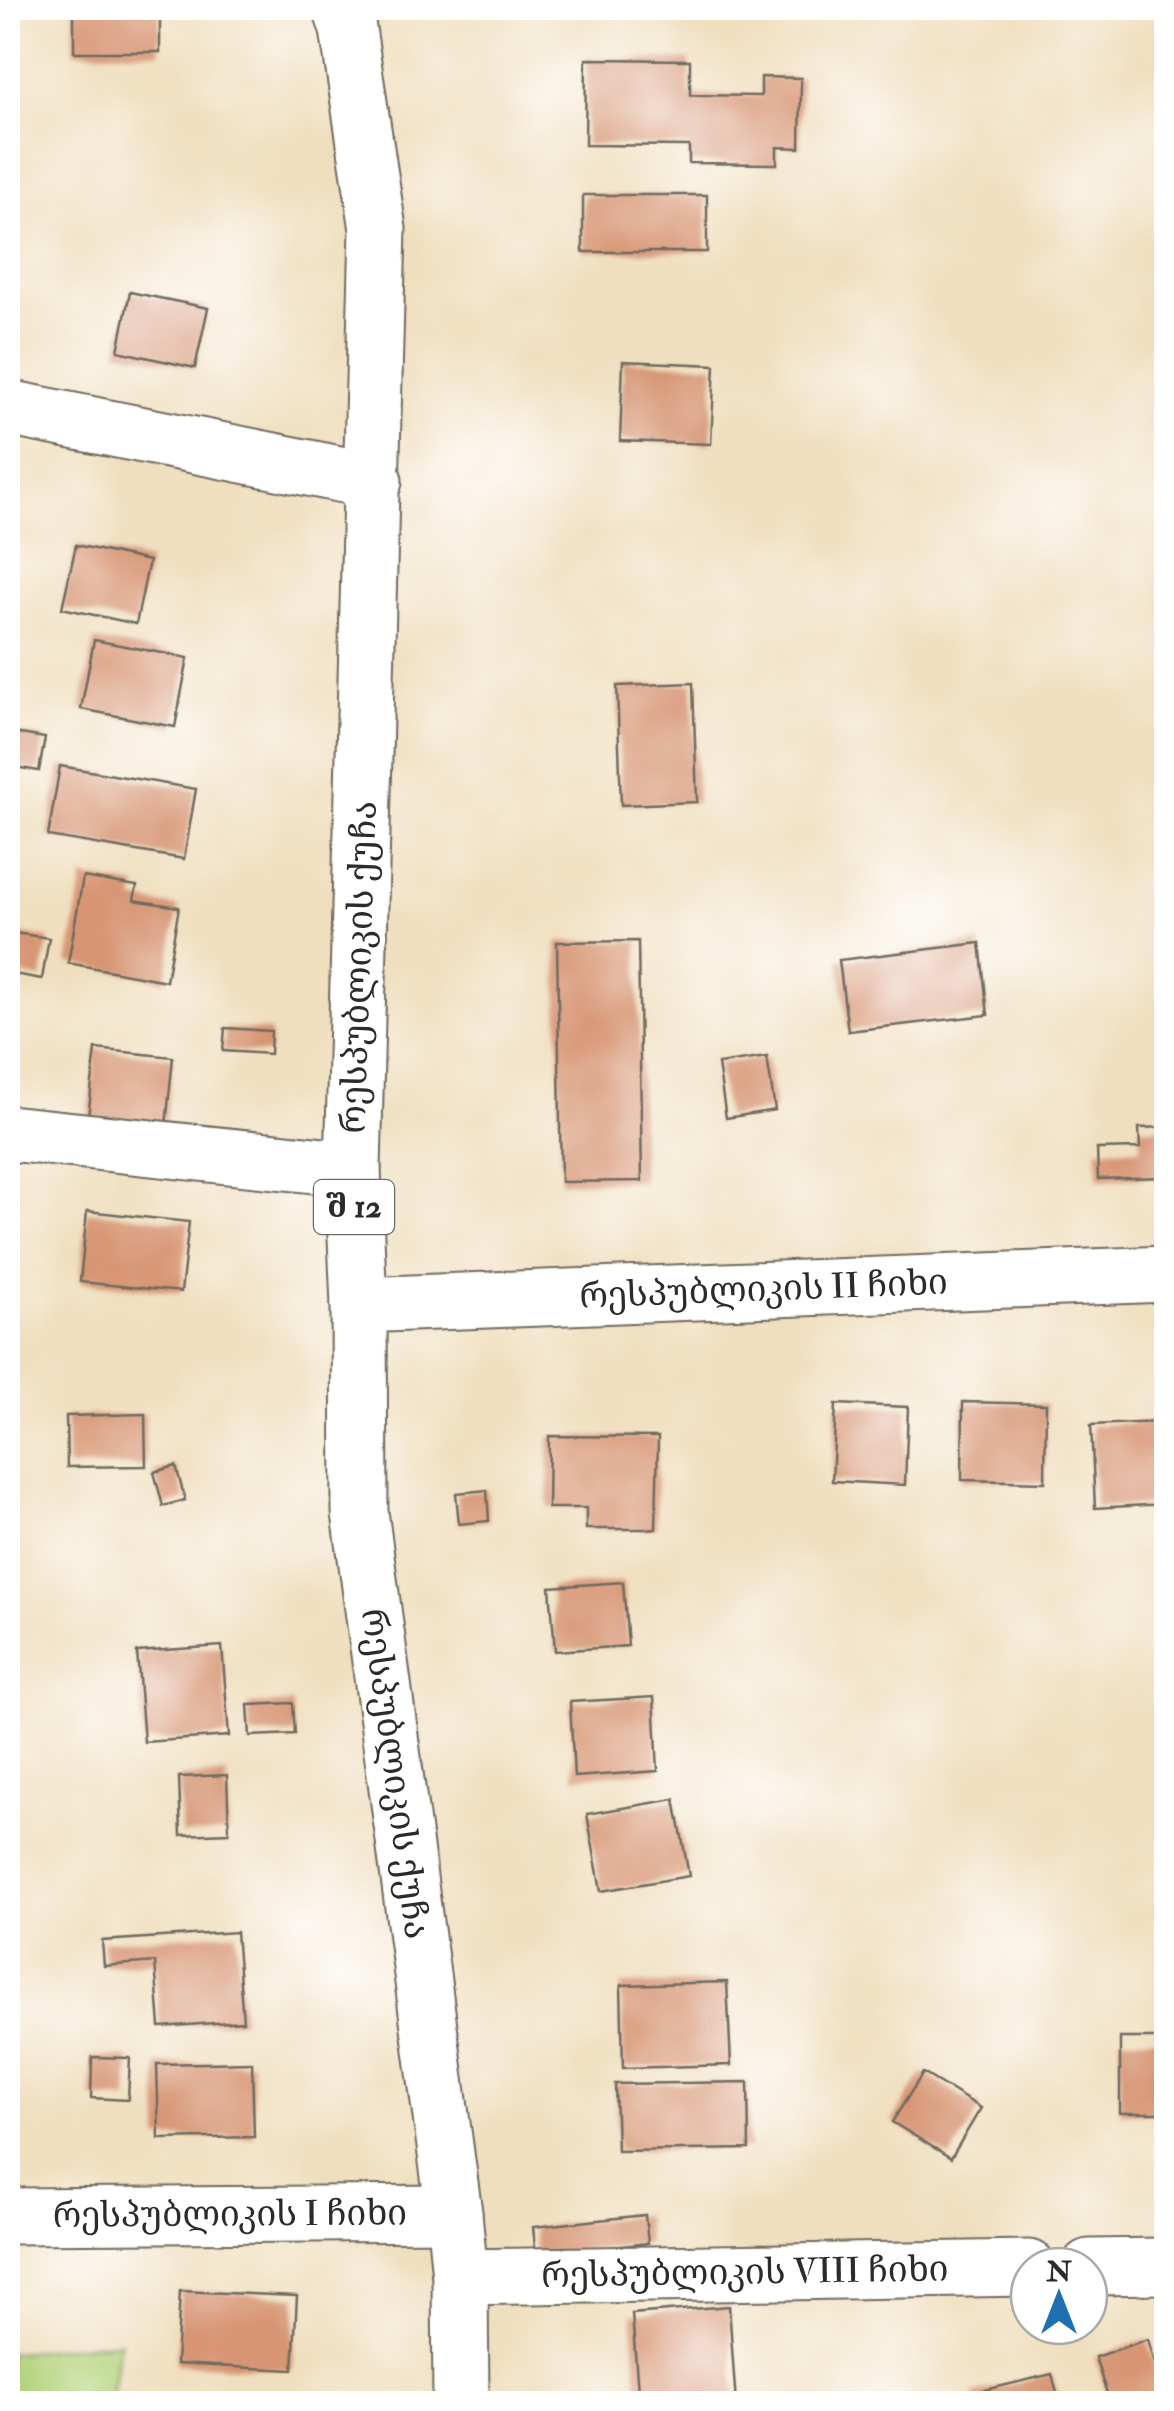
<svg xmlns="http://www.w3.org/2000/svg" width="1174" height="2411" font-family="'IM FELL Double Pica','Noto Serif Georgian',serif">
<rect width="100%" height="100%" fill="#fff"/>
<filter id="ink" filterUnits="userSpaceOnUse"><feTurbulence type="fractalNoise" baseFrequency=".01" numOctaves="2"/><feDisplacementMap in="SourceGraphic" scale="20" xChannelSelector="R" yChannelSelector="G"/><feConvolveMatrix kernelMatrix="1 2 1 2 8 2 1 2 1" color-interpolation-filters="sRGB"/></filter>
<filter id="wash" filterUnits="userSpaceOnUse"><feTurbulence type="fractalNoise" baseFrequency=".0048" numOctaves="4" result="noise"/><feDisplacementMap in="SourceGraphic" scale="40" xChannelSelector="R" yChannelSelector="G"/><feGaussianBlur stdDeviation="2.25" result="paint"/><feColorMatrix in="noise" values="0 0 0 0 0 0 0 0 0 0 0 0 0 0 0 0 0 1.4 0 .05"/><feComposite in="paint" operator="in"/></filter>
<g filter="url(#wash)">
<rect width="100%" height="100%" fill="#f0dfbf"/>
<polygon fill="#b2d37b" stroke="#6e7f53" stroke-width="2.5" points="120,2342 110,2403 8,2403 8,2353"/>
<g id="blocks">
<g fill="#d79573">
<rect x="74" y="8" width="86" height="44"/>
<polygon points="586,59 690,60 690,95 761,96 761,77 801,78 800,148 777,147 777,164 689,163 689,146 585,145"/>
<rect x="583" y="195" width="124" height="57"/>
<polygon points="130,292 208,308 195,368 118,351"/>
<polygon points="623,361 715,365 711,444 620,441"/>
<polygon points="76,545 149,561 136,624 62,608"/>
<polygon points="94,640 188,658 175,727 81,709"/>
<polygon points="693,683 697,802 621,805 617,686"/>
<polygon points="8,732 45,738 39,771 8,766"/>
<polygon points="60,766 196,789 184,859 48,836"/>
<polygon points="83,877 137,886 134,900 179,907 166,981 68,963"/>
<polygon points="8,932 49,938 42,979 8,973"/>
<polygon points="638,941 642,1181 561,1182 557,942"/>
<polygon points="980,943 988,1015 848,1031 839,960"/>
<polygon points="1162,965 1166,965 1166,1002 1163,1003"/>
<polygon points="225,1028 271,1031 270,1054 223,1051"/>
<polygon points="96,1049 173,1057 166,1126 88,1117"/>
<polygon points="767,1057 775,1110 726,1118 718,1064"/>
<polygon points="1166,1127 1166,1177 1098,1179 1097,1149 1140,1148 1139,1128"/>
<polygon points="87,1211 189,1222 181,1292 80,1282"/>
<polygon points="963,1402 1046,1404 1045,1482 962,1480"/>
<polygon points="836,1404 908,1407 905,1485 832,1481"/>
<polygon points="145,1414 146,1466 67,1467 66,1416"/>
<polygon points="1159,1422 1164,1504 1095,1508 1091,1425"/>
<polygon points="549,1436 658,1437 656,1529 586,1529 586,1508 548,1508"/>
<polygon points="176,1466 185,1500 163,1506 154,1472"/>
<polygon points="487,1490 489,1521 459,1524 456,1493"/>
<polygon points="623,1582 628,1646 555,1651 550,1587"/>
<polygon points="222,1646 229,1736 144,1742 137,1652"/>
<polygon points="654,1697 658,1771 574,1777 570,1702"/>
<polygon points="293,1703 295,1734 250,1736 248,1705"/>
<polygon points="227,1775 229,1833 181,1835 179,1777"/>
<polygon points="675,1799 689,1876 601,1891 587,1814"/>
<polygon points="236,1932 243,2021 160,2027 155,1962 104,1966 102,1941"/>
<polygon points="727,1982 731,2065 623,2068 621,1985"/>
<rect x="1120" y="2038" width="46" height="75"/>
<polygon points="92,2057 130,2058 128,2100 91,2098"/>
<polygon points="252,2062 254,2137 159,2139 157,2064"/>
<polygon points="923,2073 981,2108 951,2158 892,2122"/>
<polygon points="748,2082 749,2149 617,2151 615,2084"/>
<polygon points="645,2215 648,2243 536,2256 533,2227"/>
<polygon points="180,2291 297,2296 293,2370 176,2364"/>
<polygon points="729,2306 736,2404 639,2404 632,2314"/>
<polygon points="1148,2339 1166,2401 1110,2404 1095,2357"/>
<polygon points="1052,2374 1060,2404 976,2404 973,2393"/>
</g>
</g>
</g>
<g filter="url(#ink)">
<use href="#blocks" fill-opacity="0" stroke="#706a5f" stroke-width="2.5"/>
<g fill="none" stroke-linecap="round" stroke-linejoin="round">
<defs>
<g id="minor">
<polyline points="8,408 374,481"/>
<polyline points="8,1133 353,1169"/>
<path id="s1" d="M359 1305 1166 1274"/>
<path id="s2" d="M8 2216 454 2213"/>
<polyline points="1089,2267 1166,2266"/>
<path id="s3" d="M460 2277 1029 2268"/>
</g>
<g id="major">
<path id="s4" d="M341 8 348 29 378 229 353 1169 359 1305 360 1512 454 2213 460 2277 461 2404"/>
</g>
</defs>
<use href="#minor" stroke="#706a5f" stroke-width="59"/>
<use href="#major" stroke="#706a5f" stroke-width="59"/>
<use href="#minor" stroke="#fff" stroke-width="55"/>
<use href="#major" stroke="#fff" stroke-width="55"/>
</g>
</g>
<g text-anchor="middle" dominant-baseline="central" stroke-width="10" stroke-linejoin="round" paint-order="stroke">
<rect fill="#fff" stroke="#6b6b6b" stroke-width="2.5" x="314" y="1180" width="80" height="54" rx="8"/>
<g font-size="32" font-weight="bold" fill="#2b2b2b">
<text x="354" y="1207">შ 12</text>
</g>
<g font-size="35" fill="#2b2b2b" stroke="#fff">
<text transform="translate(359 967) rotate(-88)">რესპუბლიკის ქუჩა</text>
<text stroke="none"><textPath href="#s1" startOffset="405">რესპუბლიკის II ჩიხი</textPath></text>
<text stroke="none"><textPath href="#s4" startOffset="1772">რესპუბლიკის ქუჩა</textPath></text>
<text stroke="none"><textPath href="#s2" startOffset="222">რესპუბლიკის I ჩიხი</textPath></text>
<text stroke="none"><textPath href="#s3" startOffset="285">რესპუბლიკის VIII ჩიხი</textPath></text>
</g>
</g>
<rect width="1174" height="2411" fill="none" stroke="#fff" stroke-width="40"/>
<g transform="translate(1059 2296)"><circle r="48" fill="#ffffff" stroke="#aaaaaa" stroke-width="2.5"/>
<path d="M0-8L18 38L0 25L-18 38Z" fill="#1f6fb2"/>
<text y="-15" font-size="28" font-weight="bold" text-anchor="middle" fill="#2b2b2b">N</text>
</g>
</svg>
